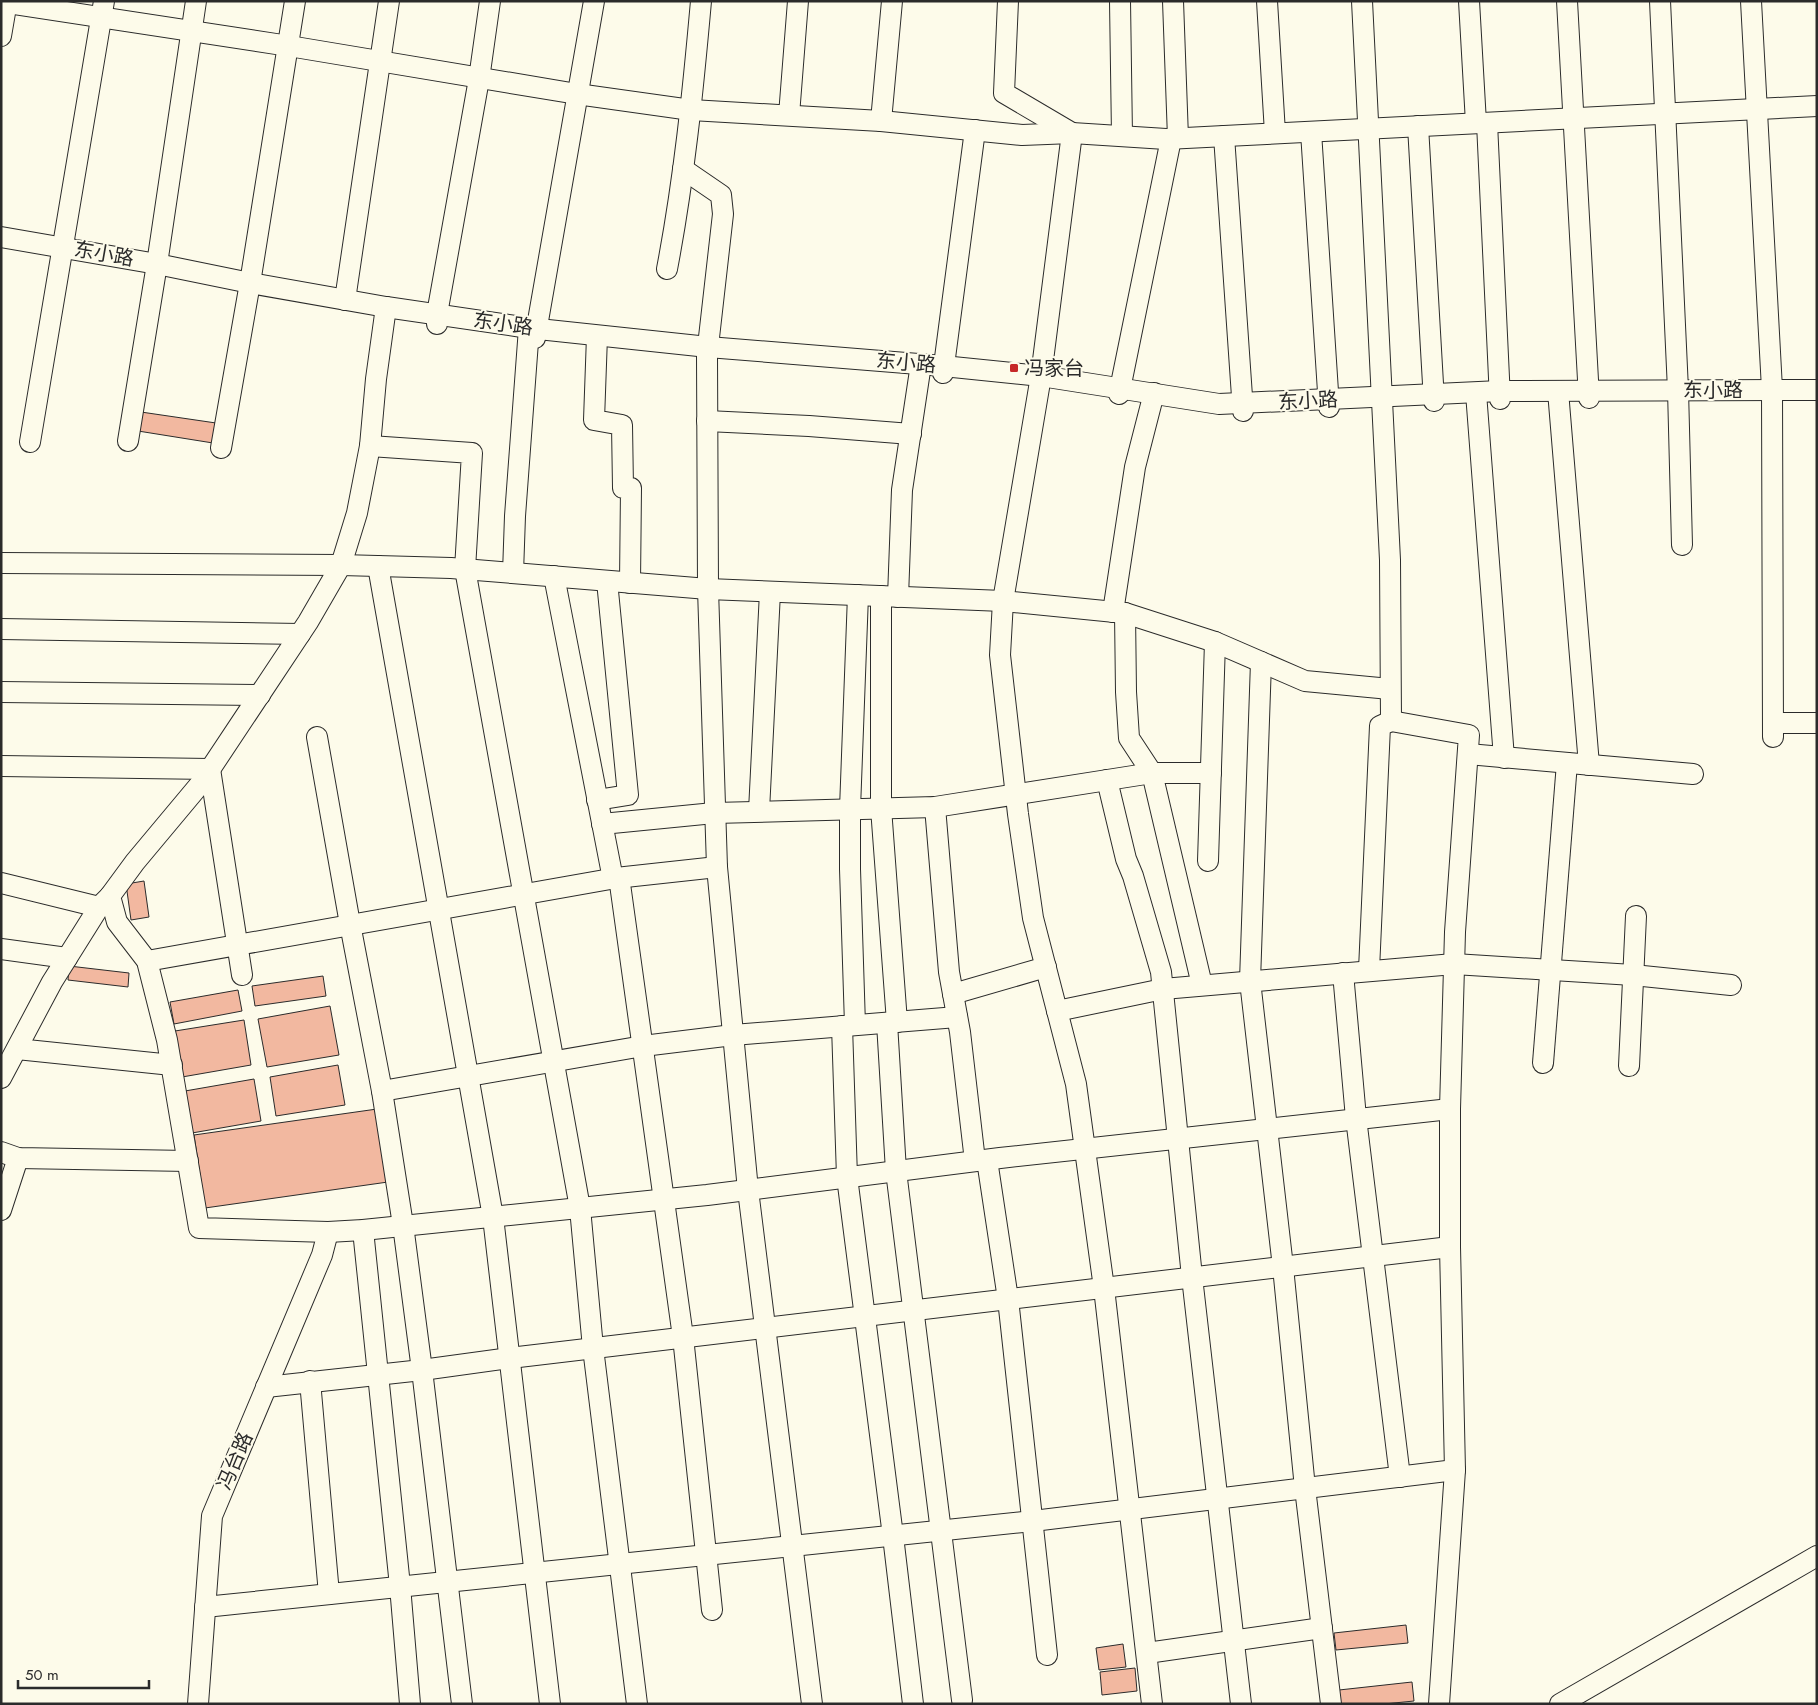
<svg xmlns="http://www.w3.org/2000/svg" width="1818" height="1705" font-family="Jost,'Noto Sans SC',sans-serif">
<rect width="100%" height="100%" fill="#fdfbea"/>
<g fill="#f2b8a0" stroke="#2b2b2b">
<polygon points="141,412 216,423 213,443 138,431"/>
<polygon points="144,881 149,917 131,920 126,884"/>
<polygon points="69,966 129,973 128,987 68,980"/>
<polygon points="323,976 326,996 255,1006 252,986"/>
<polygon points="238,990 242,1011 174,1024 170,1002"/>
<polygon points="330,1006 339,1055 267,1067 258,1019"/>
<polygon points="244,1020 251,1065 182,1077 175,1031"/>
<polygon points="338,1065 345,1105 276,1116 270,1077"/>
<polygon points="254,1079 261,1121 192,1133 185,1091"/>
<polygon points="377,1109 388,1182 205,1208 194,1135"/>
<polygon points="1406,1625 1408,1643 1336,1650 1334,1633"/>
<polygon points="1123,1644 1126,1667 1099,1670 1096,1648"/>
<polygon points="1135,1668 1137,1691 1102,1695 1100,1672"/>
<polygon points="1412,1682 1414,1701 1384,1704 1340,1704 1339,1690"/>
</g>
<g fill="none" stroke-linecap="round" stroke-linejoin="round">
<defs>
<g id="minor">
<polyline points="1008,1 1004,93 1072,133 1041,376 1003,601 1000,655 1018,814 1033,918 1076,1084 1104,1288 1152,1704"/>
<polyline points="1120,1 1122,136"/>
<polyline points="1173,1 1178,138"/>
<polyline points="1267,1 1275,133"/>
<polyline points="1362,1 1390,560 1391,721 1380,726 1369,970"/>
<polyline points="1469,1 1476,123"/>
<polyline points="1567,1 1589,398"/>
<polyline points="1660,1 1678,390 1682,545"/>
<polyline points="1751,1 1772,389 1773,737"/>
<polyline points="1,2 289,46 577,94 691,110 881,121 1022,135 1072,133 1166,139 1817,106"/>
<polyline points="1,36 7,1"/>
<polyline points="789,115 798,1"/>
<polyline points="881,121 892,1"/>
<polyline points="1487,123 1500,399"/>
<polyline points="1418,126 1434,401"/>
<polyline points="1311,132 1329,407"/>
<polyline points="1224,136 1243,411"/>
<polyline points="683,169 721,195 723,214 707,355 708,589 717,867 748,1190 812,1704"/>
<polyline points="1,237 157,264 250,283 386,307 529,328 708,347 943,366 1041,376 1219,404 1500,391 1817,390"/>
<path d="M667 269C684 180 693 91 701 1"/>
<polyline points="345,300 389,1"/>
<polyline points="386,307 376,379 370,446 357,513 341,565 308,622 201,783 135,862 110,896 117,922 147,961 167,1040 199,1228 328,1232 363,1230 707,1195 1000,1158 1450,1109"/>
<polyline points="437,324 437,314 479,79 490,1"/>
<polyline points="597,336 594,420 622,425 623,488 631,488 630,583"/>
<polyline points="535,338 594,1"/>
<polyline points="943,373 975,130"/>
<polyline points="1558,391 1589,765"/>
<polyline points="1476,393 1504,758"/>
<polyline points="1119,394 1171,139"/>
<polyline points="707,421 809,426 911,434"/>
<polyline points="128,441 157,264 196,1"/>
<polyline points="30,442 104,1"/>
<polyline points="370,446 472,453 465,569 580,1208 593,1348 637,1704"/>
<polyline points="221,448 250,283 295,1"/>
<polyline points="1,563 341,565 451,568 708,589 1003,601 1125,613 1215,642 1305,681 1390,689"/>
<polyline points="378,566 493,1217 550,1704"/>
<polyline points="513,573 515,516 529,328"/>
<polyline points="554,576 612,874 620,884 683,1337 712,1610"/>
<polyline points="881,596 881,808 897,1022"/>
<polyline points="898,597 902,490 921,364"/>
<polyline points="1113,612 1135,467 1154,393"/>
<polyline points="1125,613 1126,692 1129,738 1152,773 1202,985"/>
<polyline points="1,629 300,634"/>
<polyline points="1261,662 1250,981 1283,1267 1305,1488 1331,1704"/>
<polyline points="1,692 260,695"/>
<polyline points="1391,721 1469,735 1455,932 1450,1109 1450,1247 1455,1470 1439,1704"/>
<polyline points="1773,723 1817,723"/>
<polyline points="317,737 350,924 382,1091 403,1225 422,1370 462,1704"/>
<polyline points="1468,754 1693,774"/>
<polyline points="1,766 210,769 242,975"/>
<polyline points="1107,780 1126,859 1133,876 1161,972 1192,1277 1241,1704"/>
<polyline points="597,800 628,795 607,581"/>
<polyline points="935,807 949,972 960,1032 975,1161"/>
<polyline points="759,811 770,592"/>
<polyline points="602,824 714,813 935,807 1152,773 1211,773"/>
<polyline points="1208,861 1215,642"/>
<polyline points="1,883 99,907"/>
<polyline points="1,949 67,958"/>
<polyline points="147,961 616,878 717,867"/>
<polyline points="1343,973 1356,1118 1400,1477"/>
<polyline points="953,994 1046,967"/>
<polyline points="1057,1011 1163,989 1454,964 1633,975 1731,985"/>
<polyline points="887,1023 896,1171 962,1700"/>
<polyline points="855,1025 850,869 850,809 858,595"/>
<polyline points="842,1026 847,1177 893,1536 913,1704"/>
<polyline points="17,1049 172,1065"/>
<polyline points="1543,1063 1567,763"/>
<polyline points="1629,1066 1636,916"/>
<polyline points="1,1078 52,982 99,907 110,896"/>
<polyline points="382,1091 643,1046 733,1035 957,1017"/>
<polyline points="1,1152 18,1158 188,1161"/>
<polyline points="987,1160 1008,1299 1047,1655"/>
<polyline points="1,1210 18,1158"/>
<polyline points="363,1230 400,1586 410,1704"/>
<polyline points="310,1381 329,1594"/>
<polyline points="266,1387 422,1370 510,1358 1450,1247"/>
<polyline points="205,1607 1033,1521 1455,1470"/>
<polyline points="1147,1653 1322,1628"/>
<polyline points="198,1704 212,1516 322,1255 328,1232"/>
<polyline points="1560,1704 1817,1556"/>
</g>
</defs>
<use href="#minor" stroke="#2b2b2b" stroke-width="22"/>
<use href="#minor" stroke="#fdfbea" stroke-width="20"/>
</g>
<rect fill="#c62828" stroke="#fdfbea" stroke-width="2" x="1009" y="363" width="10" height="10" rx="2.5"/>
<g text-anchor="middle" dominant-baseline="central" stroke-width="4" stroke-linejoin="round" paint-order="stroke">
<g font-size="20" fill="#2b2b2b" stroke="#fdfbea">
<text transform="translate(104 254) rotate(10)">东小路</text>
<text transform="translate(503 324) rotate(8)">东小路</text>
<text transform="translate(906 363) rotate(5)">东小路</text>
<text x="1713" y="390">东小路</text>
<text transform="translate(1308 401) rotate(-3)">东小路</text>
<text transform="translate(235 1461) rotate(-67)">冯台路</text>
</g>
<g font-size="20" fill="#2b2b2b" stroke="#fdfbea" text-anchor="start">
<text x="1024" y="368">冯家台</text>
</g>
</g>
<rect width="1818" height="1705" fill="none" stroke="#2b2b2b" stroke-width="5"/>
<path d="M18 1680v8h131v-8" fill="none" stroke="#2b2b2b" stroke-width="2.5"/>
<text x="25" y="1680" font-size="15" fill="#2b2b2b" stroke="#fdfbea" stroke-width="4" paint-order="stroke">50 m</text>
</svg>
